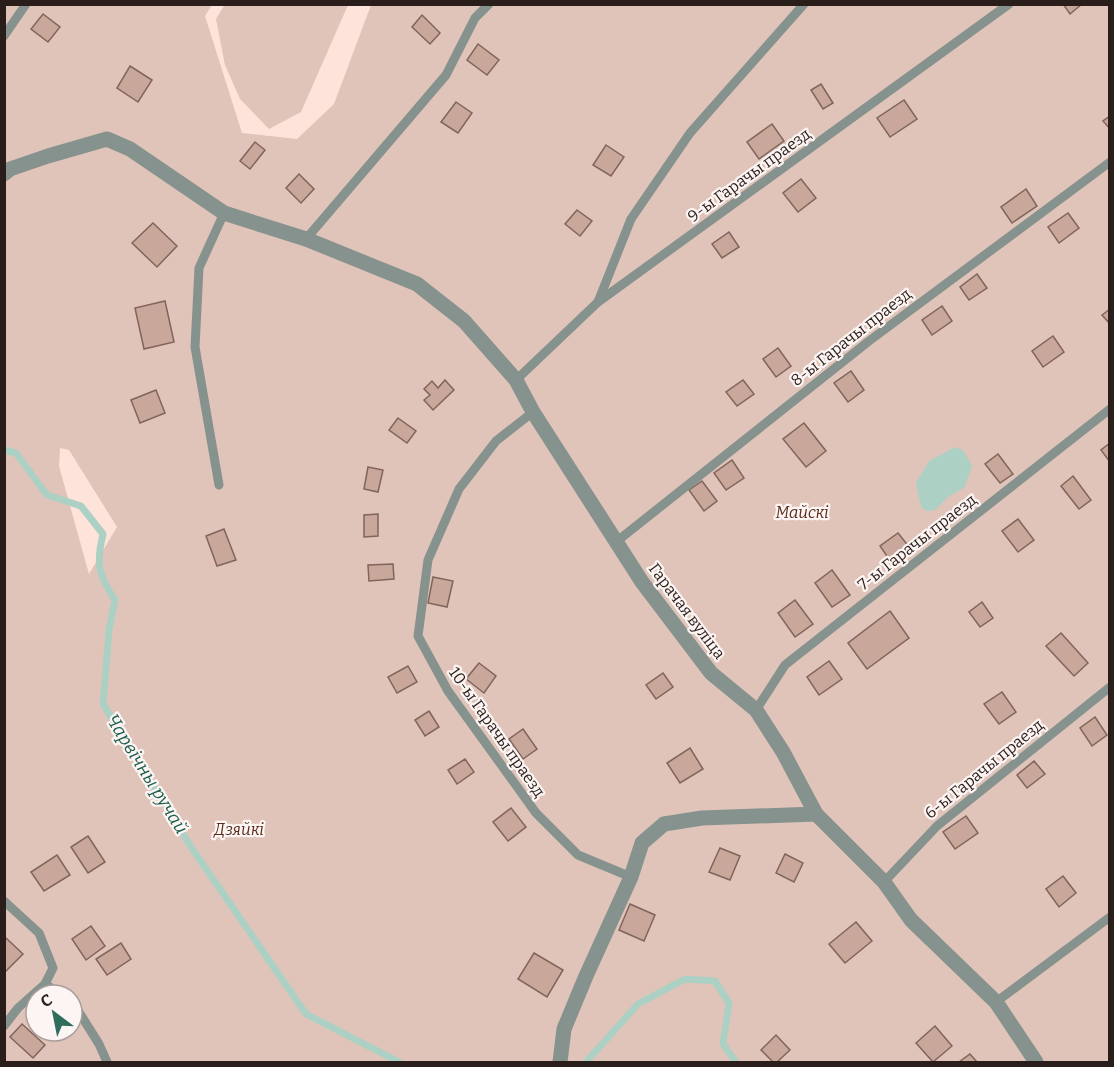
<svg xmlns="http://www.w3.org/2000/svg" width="1114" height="1067" font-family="Bitter,serif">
<rect width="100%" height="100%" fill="#fde3da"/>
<g fill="#e1c4b9" fill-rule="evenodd">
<polygon points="225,4 348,5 301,112 269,129 240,99 225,65 216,19"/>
<path d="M5 5H212L205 16 242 133 297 139 334 104 371 5H1109V1062H5ZM60 448 69 450 117 527 89 574 59 466ZM36 995H72V1031H36Z"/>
</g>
<polygon fill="#acd1c4" points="955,447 963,450 972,465 965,487 948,497 935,510 926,511 921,507 916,483 929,461"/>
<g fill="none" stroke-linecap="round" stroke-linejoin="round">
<g stroke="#acd1c4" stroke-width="7">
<path d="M4 450 16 453 47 495 81 506 103 534C96 563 98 575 115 600L109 630 103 704 191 847 306 1014 399 1062"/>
<polyline points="586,1062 638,1004 685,979 715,981 729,1003 723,1044 736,1062"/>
</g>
</g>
<g fill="#c9a79b" stroke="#80655c" stroke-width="1.5">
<polygon points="1063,4 1082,4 1070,14"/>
<polygon points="43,14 60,27 48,42 31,29"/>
<polygon points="422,15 440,33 430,44 412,27"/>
<polygon points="478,44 499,60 487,75 467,60"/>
<polygon points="130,66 152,80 138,102 117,88"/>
<polygon points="821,84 833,103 823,109 811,90"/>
<polygon points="904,100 917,119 890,137 877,118"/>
<polygon points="456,102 472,113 458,133 441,122"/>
<polygon points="1110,116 1110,129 1103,121"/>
<polygon points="772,124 784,141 759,159 747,142"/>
<polygon points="255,142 265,150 250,169 240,161"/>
<polygon points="606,145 624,157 611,176 593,165"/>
<polygon points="299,174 314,189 301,203 286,188"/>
<polygon points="801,179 816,198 798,212 783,193"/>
<polygon points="1026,189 1037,206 1012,223 1001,207"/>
<polygon points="577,210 592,221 580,236 565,224"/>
<polygon points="1068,213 1079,228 1059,243 1048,227"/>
<polygon points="153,223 177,246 157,267 132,243"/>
<polygon points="729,232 739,247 722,258 712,244"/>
<polygon points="977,274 987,288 969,300 960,287"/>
<polygon points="165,301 174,342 144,349 135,308"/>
<polygon points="942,306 952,321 932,335 922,320"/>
<polygon points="1110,309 1110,324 1102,315"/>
<polygon points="1053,336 1064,352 1043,367 1032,351"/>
<polygon points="778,348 791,366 776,377 763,359"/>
<polygon points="851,371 864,390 848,402 834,383"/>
<polygon points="445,380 454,390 433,410 424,400 430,395 424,389 432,381 438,388"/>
<polygon points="743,380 754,394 737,406 726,392"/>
<polygon points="156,390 165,413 140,423 131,400"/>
<polygon points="398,418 416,431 407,443 389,430"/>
<polygon points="804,423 826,451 806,467 783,439"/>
<polygon points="1110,443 1110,462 1101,450"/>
<polygon points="998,454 1013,474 1000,483 985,464"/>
<polygon points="732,460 744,478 726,490 714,473"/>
<polygon points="368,467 383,470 378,492 364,489"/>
<polygon points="1073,476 1091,500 1079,509 1061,486"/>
<polygon points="702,481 717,501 704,511 689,490"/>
<polygon points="378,514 378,536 364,537 364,515"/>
<polygon points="1018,519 1034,540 1018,552 1002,531"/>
<polygon points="224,529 236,560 217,566 206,536"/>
<polygon points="898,533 910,548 891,562 880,546"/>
<polygon points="393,564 394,579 369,581 368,565"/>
<polygon points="832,570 850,595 832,607 815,583"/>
<polygon points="433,577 453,581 447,607 428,603"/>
<polygon points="795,600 813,624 795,637 778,613"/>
<polygon points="982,602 993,618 980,627 969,612"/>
<polygon points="890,611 909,638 867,669 848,643"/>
<polygon points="1061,633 1088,663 1074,676 1046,646"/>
<polygon points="829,661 842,679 819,695 807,677"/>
<polygon points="479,663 496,676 484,693 466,679"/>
<polygon points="408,666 417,682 397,693 388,677"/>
<polygon points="663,673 673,687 656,699 646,685"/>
<polygon points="1002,692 1016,712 999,724 984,704"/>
<polygon points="429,711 439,727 425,736 415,720"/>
<polygon points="1095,717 1107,735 1092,746 1080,728"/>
<polygon points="523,729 537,749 523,759 509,739"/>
<polygon points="690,748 703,769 680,783 667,763"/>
<polygon points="465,759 474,772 457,784 448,770"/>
<polygon points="1034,761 1045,774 1027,788 1017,775"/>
<polygon points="511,808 526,827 508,841 493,822"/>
<polygon points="966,816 978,833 955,849 943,832"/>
<polygon points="88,836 105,862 88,873 71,847"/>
<polygon points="720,848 740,856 730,880 709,872"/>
<polygon points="785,854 803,863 794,882 776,873"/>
<polygon points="57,855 70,875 44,891 31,872"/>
<polygon points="1063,876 1076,893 1059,907 1046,889"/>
<polygon points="630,904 655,915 644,941 619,930"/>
<polygon points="856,922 872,941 845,963 829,944"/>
<polygon points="91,926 105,946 86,960 72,939"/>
<polygon points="6,938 23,954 4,973 4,939"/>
<polygon points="121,943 131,959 107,975 96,959"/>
<polygon points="534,953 563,970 547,997 518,979"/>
<polygon points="22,1024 45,1045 33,1058 10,1037"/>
<polygon points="935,1026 952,1046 933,1062 916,1043"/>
<polygon points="776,1035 790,1050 777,1062 773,1062 761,1050"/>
<polygon points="970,1054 977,1062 959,1062"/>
</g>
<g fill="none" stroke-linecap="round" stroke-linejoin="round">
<g stroke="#85928d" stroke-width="9">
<polyline points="4,36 26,4"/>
<polyline points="306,239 446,75 475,18 489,4"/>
<polyline points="598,302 631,219 690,133 804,4"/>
<polyline points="516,380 598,302 1009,4"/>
<polyline points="533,412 496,441 459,489 428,560 418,636 448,691 536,813 578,855 631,877"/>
<polyline points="219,485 195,347 199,268 224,213"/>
<polyline points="616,542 869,341 1110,162"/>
<polyline points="756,710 785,665 1110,409"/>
<polyline points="884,882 937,826 1110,687"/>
<polyline points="4,901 39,933 53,968 45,984 18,1008 4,1026"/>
<polyline points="45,984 62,995"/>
<polyline points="72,1001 99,1044 107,1062"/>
<polyline points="996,1002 1110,917"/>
</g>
<g stroke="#85928d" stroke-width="15">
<polyline points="4,174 10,169 48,156 107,139 130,149 224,213 306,239 417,284 464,321 516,380 533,412 642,582 711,673 756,710 783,752 816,814 884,882 911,920 996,1002 1036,1062"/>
<polyline points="560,1062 564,1029 586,976 631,877 642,843 664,824 702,818 816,814"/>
</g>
</g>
<g text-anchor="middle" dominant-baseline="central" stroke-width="4.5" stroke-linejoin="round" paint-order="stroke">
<g font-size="16" fill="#2a1e1a" stroke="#fcf5f3">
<text transform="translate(749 175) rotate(-36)">9-ы Гарачы праезд</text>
<text transform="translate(851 337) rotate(-38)">8-ы Гарачы праезд</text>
<text transform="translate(917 542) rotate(-38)">7-ы Гарачы праезд</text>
<text transform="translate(687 611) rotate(53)">Гарачая вуліца</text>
<text transform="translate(497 732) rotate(55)">10-ы Гарачы праезд</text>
<text transform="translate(984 769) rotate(-39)">6-ы Гарачы праезд</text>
</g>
<g font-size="16" font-style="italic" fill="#5a2c1b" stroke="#fcf5f3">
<text x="802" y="512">Майскі</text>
<text x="239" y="829">Дзяйкі</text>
</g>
<g font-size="18" font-style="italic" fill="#195d4b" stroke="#fcf5f3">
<text transform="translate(147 774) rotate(58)">Чарвічны ручай</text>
</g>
</g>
<rect width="1114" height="1067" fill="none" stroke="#2a1e1a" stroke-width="12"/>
<g transform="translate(54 1013) rotate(328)"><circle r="28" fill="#fcf5f3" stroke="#a89f9c" stroke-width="1.5"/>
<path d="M0-4.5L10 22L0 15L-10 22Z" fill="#2f6e5c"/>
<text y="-9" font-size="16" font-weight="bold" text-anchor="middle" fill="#2a1e1a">С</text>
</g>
</svg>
